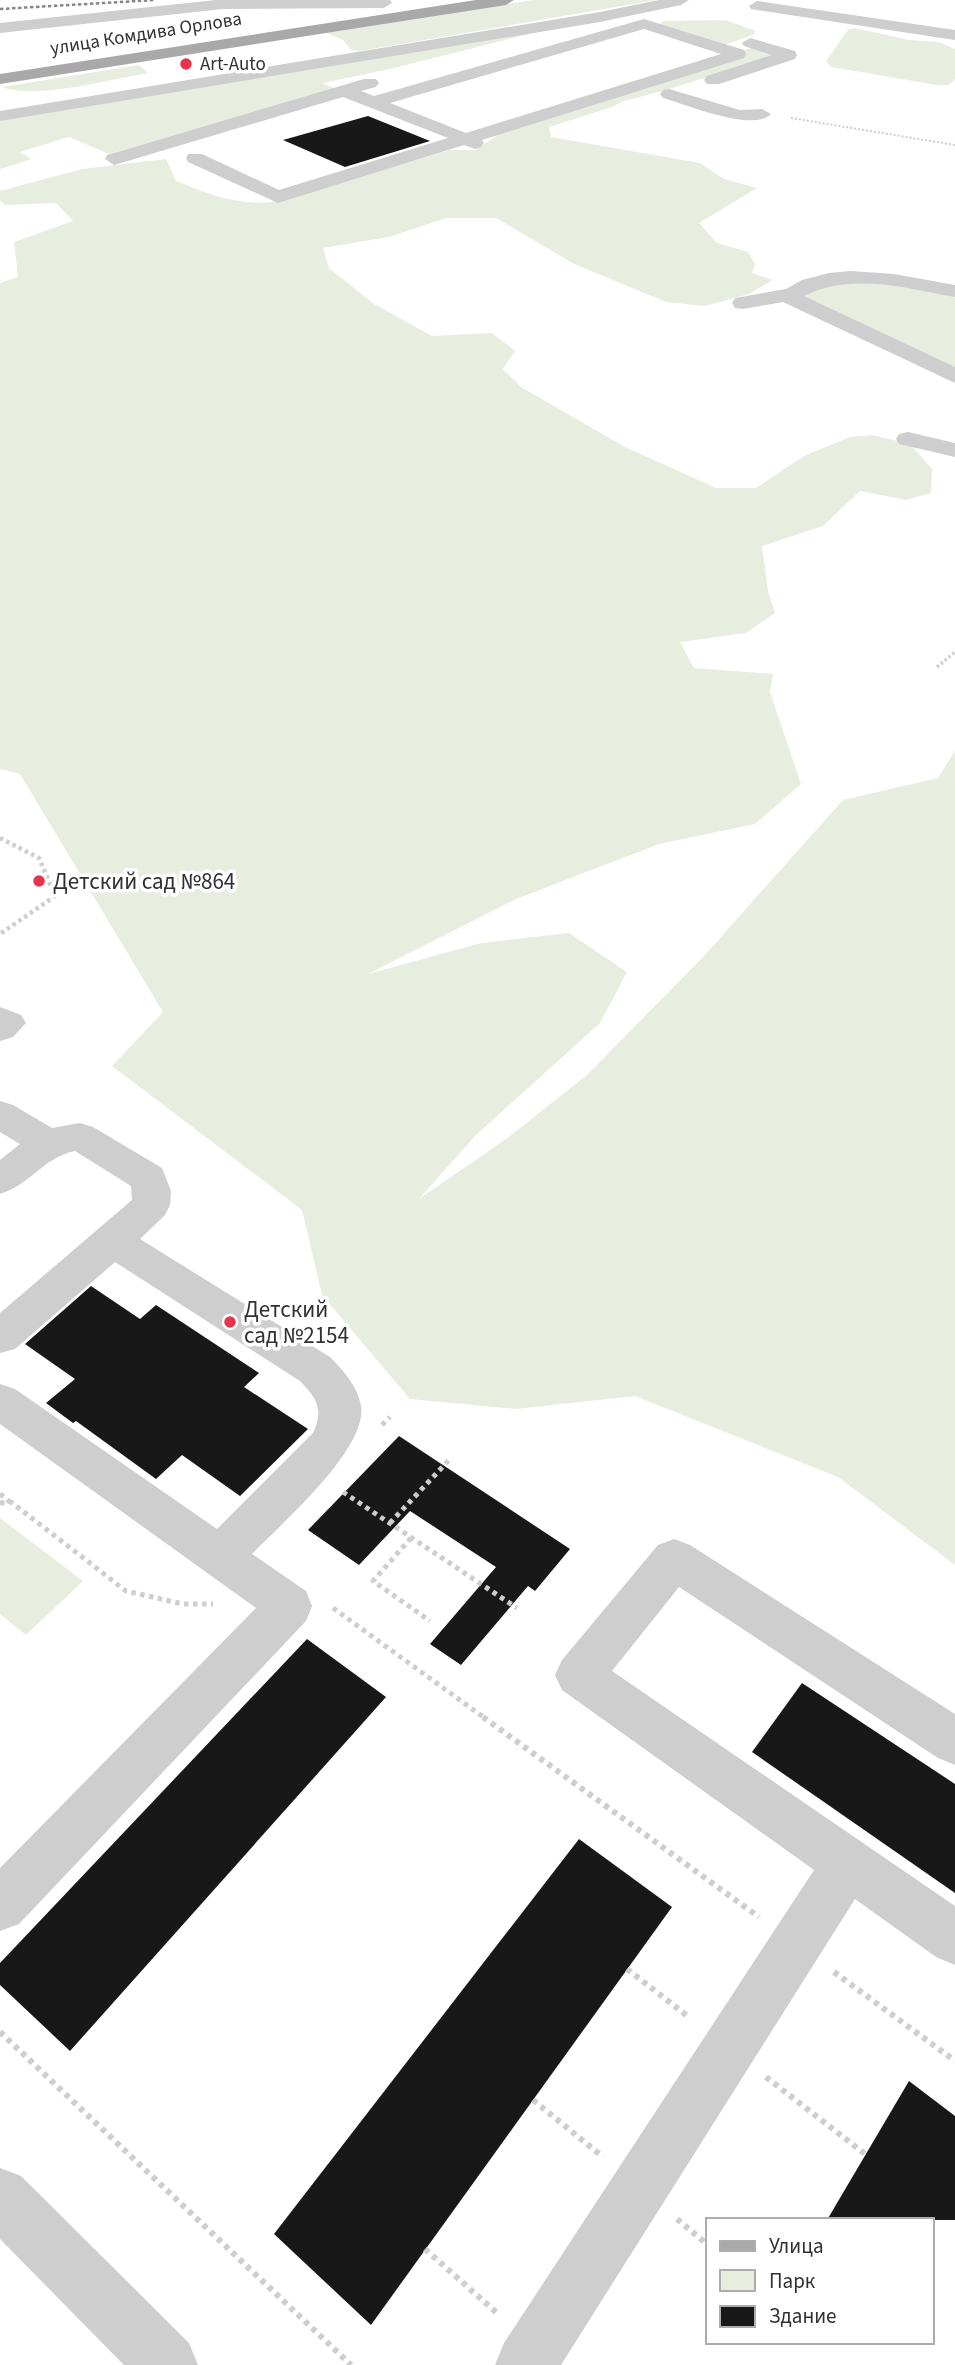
<svg xmlns="http://www.w3.org/2000/svg" width="955" height="2365" font-family="'Source Sans 3',sans-serif">
<rect width="100%" height="100%" fill="#fff"/>
<g fill="#e8eedf">
<polygon points="533,0 656,0 360,51 351,50 343,40 327,33"/>
<polygon points="725,20 756,31 753,35 724,45 659,25 663,21"/>
<polygon points="557,27 394,68 323,83 335,89 109,154 69,137 20,152 32,159 0,169 0,120"/>
<polygon points="855,28 909,40 939,42 955,49 955,79 949,85 937,85 831,67 826,61 848,30"/>
<path d="M751 48 778 55 666 90 624 101 612 107 549 127 551 137 700 163 724 179 757 188 699 223 717 243 748 252 755 264 752 273 773 280 749 294 705 306 666 302 574 264 496 218H446L389 237 323 248 329 268 374 304 432 336 492 333 515 351 503 369 521 387 625 447 716 488H756L804 456 850 437 872 435 910 444 932 469 931 493 906 500 860 491 823 526 762 546 768 591 775 613 746 633 680 642 694 668 773 674 770 692 801 784 755 824 659 844 516 899 368 974 481 943 569 933 627 972 600 1023 475 1136 419 1199 506 1139 587 1075 703 957 843 800 938 778 955 751V1565L838 1477 635 1396 516 1409 410 1399 322 1295 302 1210 112 1066 163 1012 20 774 0 769V283L18 277 14 242 73 221 56 203 5 205 0 200V191L82 169 166 159 176 181C209 194 238 206 272 202L450 150H475L501 133Z"/>
<path d="M139 65 148 73C110 79 37 100 2 87Z"/>
<polygon points="860,280 955,294 955,368 809,300 803,295 812,289"/>
<polygon points="0,1518 83,1581 26,1635 0,1614"/>
</g>
<g fill="#181818">
<polygon points="368,116 430,141 345,167 283,140"/>
<polygon points="91,1286 140,1319 156,1305 259,1373 244,1387 308,1429 240,1496 182,1455 156,1479 76,1421 73,1423 46,1403 75,1379 25,1344"/>
<polygon points="399,1436 570,1549 535,1591 528,1586 461,1665 430,1644 496,1567 410,1511 359,1565 308,1530"/>
<polygon points="307,1639 386,1697 70,2051 0,1985 0,1963"/>
<polygon points="802,1683 955,1784 955,1893 752,1752"/>
<polygon points="579,1839 672,1907 371,2325 274,2234"/>
<polygon points="909,2081 955,2116 955,2220 827,2220"/>
</g>
<g fill="none" stroke-linecap="round" stroke-linejoin="round">
<polyline stroke="#cecece" stroke-width="2" stroke-dasharray="2 2" stroke-linecap="butt" points="791,118 955,145"/>
<polyline stroke="#cecece" stroke-width="3.5" stroke-dasharray="2.5 2.5" stroke-linecap="butt" points="937,667 955,652"/>
<polyline stroke="#cecece" stroke-width="4.5" stroke-dasharray="3.5 3.5" stroke-linecap="butt" points="0,838 39,858 55,896 0,934"/>
<g stroke="#cecece" stroke-width="5" stroke-dasharray="4.5 4.5" stroke-linecap="butt">
<polyline points="382,1425 390,1417"/>
<polyline points="343,1492 517,1608"/>
<polyline points="0,1494 10,1502"/>
<polyline points="0,1503 11,1502 126,1591 183,1604 213,1604"/>
<polyline points="390,1523 449,1460"/>
<polyline points="411,1538 373,1581 430,1621"/>
<polyline points="333,1608 486,1719"/>
</g>
<g stroke="#cecece" stroke-width="6" stroke-dasharray="5 5" stroke-linecap="butt">
<polyline points="483,1717 759,1917"/>
<polyline points="627,1969 690,2018"/>
<polyline points="834,1972 955,2061"/>
<polyline points="0,2032 351,2365"/>
<polyline points="766,2077 865,2154"/>
<polyline points="533,2100 603,2157"/>
<polyline points="677,2219 708,2245"/>
<polyline points="425,2249 498,2314"/>
</g>
<g fill="#cecece" fill-rule="evenodd">
<polygon points="216,0 390,0 392,3 384,8 223,9 0,33 0,23"/>
<polygon points="659,0 689,0 681,5 600,22 0,121 0,111 600,12"/>
<polygon points="757,1 955,30 955,40 751,9 749,6"/>
<path d="M644 19 744 50 746 54 744 58 482 140 484 143 481 147 475 149 464 145 278 203 188 162 186 158 188 154H202L279 190 448 138 343 97 121 163 114 165 105 159 107 155 364 79H376L379 83 376 87 361 91 374 96ZM644 29 721 54 466 133 390 103Z"/>
<polygon points="750,38 795,51 797,55 795,59 719,84 707,84 704,80 707,76 772,55 744,46 742,43"/>
<path d="M669 89 740 110 762 109 771 114C754 133 685 104 663 98L660 94 663 90Z"/>
<path d="M850 271 894 274 955 285V297C907 288 850 272 804 296L955 367V383L783 302 743 309 735 308 732 303 735 298 786 289 802 280 829 273Z"/>
<polygon points="908,432 955,443 955,457 899,444 896,439 899,434"/>
<polygon points="0,1007 21,1015 26,1023 13,1037 0,1041"/>
<path d="M0 1101 13 1105 52 1128 80 1123 93 1127 162 1168 171 1191 170 1205 165 1215 140 1239 330 1357C343 1370 358 1387 361 1406 368 1449 281 1524 252 1554L306 1591 312 1606 306 1621 19 1924 0 1931V1868L256 1608 0 1424V1384L15 1389 217 1529 313 1433C324 1410 317 1398 300 1381L115 1262 15 1349 0 1353V1313L132 1200 131 1186 75 1151C44 1157 30 1185 0 1194V1160L20 1144 0 1132Z"/>
<polygon points="674,1539 690,1545 955,1714 955,1765 938,1758 679,1587 612,1671 955,1906 955,1965 936,1957 855,1899 561,2365 495,2365 504,2343 814,1870 562,1690 555,1675 562,1660 658,1545"/>
<polygon points="0,2168 21,2176 189,2343 198,2365 124,2365 0,2239"/>
</g>
<polygon fill="#a9a9a9" fill-rule="evenodd" points="476,0 514,0 506,5 0,84 0,74"/>
<polyline stroke="#868686" stroke-width="2.5" stroke-dasharray="3.5 2.5" stroke-linecap="butt" points="0,9 155,0"/>
</g>
<g fill="#e7344d" stroke="#fff" stroke-width="2.5">
<circle cx="186" cy="64" r="7"/>
<circle cx="39" cy="881" r="7"/>
<circle cx="230" cy="1322" r="7"/>
</g>
<g text-anchor="middle" dominant-baseline="central" stroke-width="7" stroke-linejoin="round" paint-order="stroke">
<g font-size="19" fill="#313131" stroke="#fff">
<text transform="translate(146 34) rotate(-9)">улица Комдива Орлова</text>
</g>
<g font-size="19" fill="#313131" stroke="#fff" text-anchor="start">
<text x="200" y="64">Art-Auto</text>
</g>
<g font-size="23" fill="#313131" stroke="#fff" text-anchor="start">
<text x="53" y="881">Детский сад №864</text>
<text x="244" y="1309">Детский<tspan x="244" dy="26">сад №2154</tspan></text>
</g>
</g>
<rect x="706" y="2218" width="228" height="126" fill="#ffffff" stroke="#adadad" stroke-width="2"/>
<rect x="720" y="2241" width="35" height="10" fill="#a9a9a9" stroke="#adadad" stroke-width="2"/>
<text x="769" y="2253" font-size="21" fill="#313131">Улица</text>
<rect x="720" y="2270" width="35" height="21" fill="#e8eedf" stroke="#adadad" stroke-width="2"/>
<text x="769" y="2288" font-size="21" fill="#313131">Парк</text>
<rect x="720" y="2306" width="35" height="21" fill="#181818" stroke="#adadad" stroke-width="2"/>
<text x="769" y="2323" font-size="21" fill="#313131">Здание</text>
</svg>
